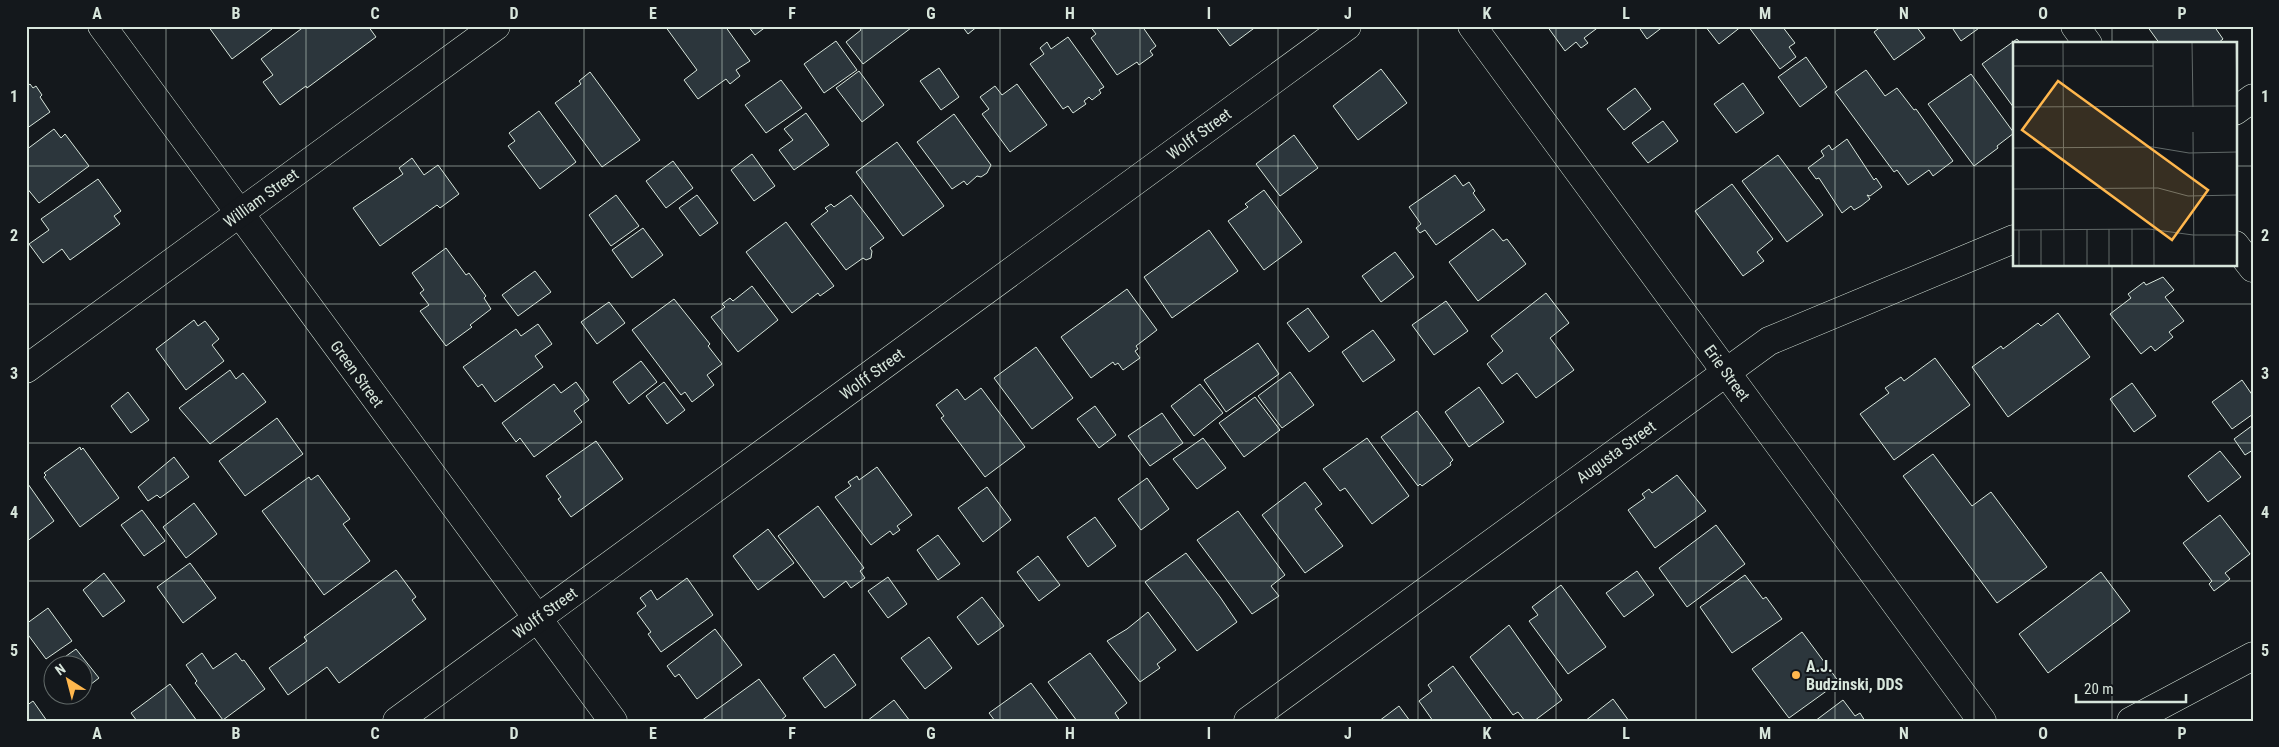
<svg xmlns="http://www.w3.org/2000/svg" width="2279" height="747" font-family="'Roboto Condensed',sans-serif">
<rect width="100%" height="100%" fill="#14181c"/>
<g fill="#2c363c" stroke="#d8e6dc">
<polygon points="208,26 270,26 272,29 232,59"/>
<polygon points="305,26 368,26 376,37 307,88 306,86 280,105 263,82 273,75 261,59"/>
<polygon points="665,26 725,26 750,61 736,70 740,76 730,84 726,79 698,99 684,80 697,70"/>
<polygon points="748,26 767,26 755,35"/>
<polygon points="858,26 910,26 911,28 863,64 846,42 861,30"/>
<polygon points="962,26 978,26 968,34"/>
<polygon points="1090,26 1142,26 1156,46 1150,51 1153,55 1139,65 1137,62 1117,75 1091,38 1096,34"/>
<polygon points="1215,26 1257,26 1230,46"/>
<polygon points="1547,26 1600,26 1584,38 1588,43 1581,48 1576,42 1565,51"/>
<polygon points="1638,26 1664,26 1647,39"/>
<polygon points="1705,26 1742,26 1719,44"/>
<polygon points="1748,26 1782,26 1795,43 1789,47 1796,57 1780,69"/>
<polygon points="1882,26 1916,26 1925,38 1894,60 1874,32"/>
<polygon points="1951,26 1982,26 1961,41"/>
<polygon points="2147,26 2214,26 2223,39 2217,44 2160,44"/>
<polygon points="1068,37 1104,87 1099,90 1101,93 1092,100 1089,97 1084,101 1086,104 1073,113 1068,106 1063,109 1030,64 1044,54 1040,48 1047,42 1051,49"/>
<polygon points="2017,39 2021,44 2014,44 2014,108 1982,64"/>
<polygon points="836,41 857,70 824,93 804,64"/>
<polygon points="1806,57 1827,87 1800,107 1778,77"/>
<polygon points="939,68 959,97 941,110 920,81"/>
<polygon points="1381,69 1407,103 1358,140 1333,106"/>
<polygon points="1866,70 1885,96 1897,88 1914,110 1916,109 1953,161 1933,176 1929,170 1908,185 1897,170 1894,172 1835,92"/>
<polygon points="859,71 884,105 862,122 836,88"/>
<polygon points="590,72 640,140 602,167 555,103 581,84 579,81"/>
<polygon points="1971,74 2014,133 1997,146 1998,148 1974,166 1928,104"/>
<polygon points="781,80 802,108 766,133 745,105"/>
<polygon points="1743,83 1764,113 1736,133 1714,104"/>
<polygon points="30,84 33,88 36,86 42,95 40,97 50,112 26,129 26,87"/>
<polygon points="1017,84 1047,125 1010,152 982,114 989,109 980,97 995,86 1002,95"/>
<polygon points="1635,88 1651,109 1624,130 1607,109"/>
<polygon points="539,111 576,162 540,189 508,146 515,141 509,133"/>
<polygon points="806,113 829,145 794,170 779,150 793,140 784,129"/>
<polygon points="954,114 991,165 987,173 981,177 977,176 967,185 964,181 952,189 917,142"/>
<polygon points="1663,121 1678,141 1648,163 1632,143"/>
<polygon points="54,129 61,138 65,134 89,166 39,203 26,187 26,150"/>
<polygon points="1294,135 1318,168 1280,196 1256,164"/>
<polygon points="1847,139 1874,180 1876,178 1882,187 1870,196 1867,195 1870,199 1861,206 1854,210 1851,206 1842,213 1819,178 1816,179 1808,168 1824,156 1821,151 1829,145 1832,150"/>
<polygon points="897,142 944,206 903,236 856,172"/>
<polygon points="752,154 775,186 754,201 731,170"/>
<polygon points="1778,155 1823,215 1787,242 1742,181"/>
<polygon points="412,158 424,175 438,165 459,194 440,208 437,205 380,246 353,208 403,174 399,168"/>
<polygon points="673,161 693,188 666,208 646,181"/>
<polygon points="1455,175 1463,186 1469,182 1475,191 1473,193 1485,210 1436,245 1425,230 1420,233 1416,228 1421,224 1409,207"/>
<polygon points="98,179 121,211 114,216 120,224 70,260 62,249 43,263 29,244 49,230 41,219"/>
<polygon points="1732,184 1773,239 1757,252 1764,261 1743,276 1695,211"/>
<polygon points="1264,190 1302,242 1264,270 1228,221 1248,207 1245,204"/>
<polygon points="616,195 639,226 611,246 589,215"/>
<polygon points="697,195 718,223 700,236 679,208"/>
<polygon points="851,195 884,238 870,248 872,251 871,258 866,260 863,258 846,270 811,224 828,211 825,208 831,204 834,207"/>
<polygon points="786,222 834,286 820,296 818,293 792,313 746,252"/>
<polygon points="643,228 663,255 632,278 612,250"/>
<polygon points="1493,229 1503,241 1507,239 1526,264 1478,301 1449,262"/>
<polygon points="1209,230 1238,271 1172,318 1144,277"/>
<polygon points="446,248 466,275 469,273 486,296 484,298 491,309 470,325 472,327 446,346 420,311 429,305 420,293 424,290 412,273"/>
<polygon points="1395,252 1414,277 1381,302 1362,276"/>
<polygon points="535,271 551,292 518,316 502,295"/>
<polygon points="2163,277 2174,290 2165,297 2184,321 2169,332 2173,337 2155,351 2151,346 2141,354 2110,314 2131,298 2128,294 2144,282 2146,285"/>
<polygon points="752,286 778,320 738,352 711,317 725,307 722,304 730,298 733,301"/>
<polygon points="1127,289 1157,330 1136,346 1138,349 1135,351 1140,358 1123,370 1118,363 1115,365 1113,362 1091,378 1061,337"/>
<polygon points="1546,293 1569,323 1550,338 1574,370 1536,398 1517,373 1502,384 1487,364 1503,351 1491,336"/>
<polygon points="674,299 710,344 708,346 722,364 707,375 714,385 692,402 685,392 681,395 632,330"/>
<polygon points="1446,301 1468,331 1434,355 1412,325"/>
<polygon points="609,302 625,323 597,344 581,322"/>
<polygon points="1308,308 1329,337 1309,352 1287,323"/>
<polygon points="2058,313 2090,357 2008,417 1972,367 2001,346 2003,349 2038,323 2041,326"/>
<polygon points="194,320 198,326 205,321 219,339 212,345 224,361 186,390 156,349"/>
<polygon points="538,324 552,344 535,356 543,367 495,402 482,384 478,387 463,367 516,329 521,336"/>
<polygon points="1373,330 1395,360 1363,382 1342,352"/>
<polygon points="1258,343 1279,374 1226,412 1204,380"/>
<polygon points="1036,347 1073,398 1032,429 994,378"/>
<polygon points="1935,358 1970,405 1894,460 1860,414 1889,393 1885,388 1901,377 1904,381"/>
<polygon points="641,361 657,382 629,404 613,382"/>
<polygon points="230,370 236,379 243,373 266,402 210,444 179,408"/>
<polygon points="1290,372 1314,405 1282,428 1258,396"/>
<polygon points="2242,380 2253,396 2253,414 2232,429 2212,402"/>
<polygon points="576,382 589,400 574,411 582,422 534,457 520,438 516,442 502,423 554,384 561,393"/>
<polygon points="664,382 685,410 667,424 646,396"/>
<polygon points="2132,383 2156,416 2134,432 2110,399"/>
<polygon points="1200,384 1223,413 1194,436 1171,406"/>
<polygon points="1479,387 1504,422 1469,447 1445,412"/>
<polygon points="981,388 1025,447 985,477 941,418 944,416 936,405 957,389 965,400"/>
<polygon points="128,392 149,420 131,433 111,406"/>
<polygon points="1255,397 1280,430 1244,457 1219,423"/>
<polygon points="1095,406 1116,435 1099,448 1077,419"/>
<polygon points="1417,411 1453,460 1450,463 1451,465 1422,486 1420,484 1418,486 1381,437"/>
<polygon points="1162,413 1183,443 1150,466 1128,436"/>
<polygon points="277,418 303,454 245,496 219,461"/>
<polygon points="2253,425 2253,450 2245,455 2234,439"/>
<polygon points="1203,438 1226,468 1197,489 1173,459"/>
<polygon points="1367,438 1409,496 1372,524 1345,488 1340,491 1323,469"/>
<polygon points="596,441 623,479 571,517 558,499 561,497 546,476"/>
<polygon points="80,447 81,450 83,448 119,498 80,527 44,477 46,475 44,473"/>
<polygon points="2220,451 2241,477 2208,502 2188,476"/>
<polygon points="1933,454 1972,506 1991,492 2047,567 1997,603 1903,476"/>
<polygon points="174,457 189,477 160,498 157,495 148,501 138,487"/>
<polygon points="877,467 912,515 897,526 900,530 893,535 890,531 871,545 835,497 851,486 848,482 857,476 859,480"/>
<polygon points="318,475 350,519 343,524 370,561 324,595 262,511 309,477 311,480"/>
<polygon points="1677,475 1706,511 1655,548 1628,510 1645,498 1642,494 1649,489 1652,493"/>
<polygon points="1147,478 1169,509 1141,530 1118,499"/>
<polygon points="1305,482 1322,504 1315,509 1343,546 1305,573 1262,515"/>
<polygon points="28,484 54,521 26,542 26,485"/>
<polygon points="987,487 1011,520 983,542 958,508"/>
<polygon points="194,503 217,534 186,558 163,527"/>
<polygon points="818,506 864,568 860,571 865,578 851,588 846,581 824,598 778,536"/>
<polygon points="142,510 165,541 144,556 121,525"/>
<polygon points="1238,511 1285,575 1271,586 1279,596 1252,614 1197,540"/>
<polygon points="2220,515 2250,554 2225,573 2230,579 2214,591 2209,584 2212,581 2183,543"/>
<polygon points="1095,517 1116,546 1088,567 1067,537"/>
<polygon points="1716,525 1745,564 1687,607 1659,568"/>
<polygon points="768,529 794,563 758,590 733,556"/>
<polygon points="938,535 960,564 938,580 917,550"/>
<polygon points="1186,553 1220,597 1237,622 1197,651 1145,582"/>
<polygon points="1038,556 1060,585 1039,601 1017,572"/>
<polygon points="190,563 216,598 183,623 157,587"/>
<polygon points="396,570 416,597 412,600 426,619 339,683 327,667 288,695 269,668 307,641 304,637"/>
<polygon points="1637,571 1654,595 1624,617 1606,593"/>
<polygon points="2101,572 2130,611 2048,673 2019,634"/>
<polygon points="104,573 125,601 103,617 83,590"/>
<polygon points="1745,575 1763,599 1766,597 1782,619 1732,653 1700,607"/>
<polygon points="888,577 907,604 888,618 868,591"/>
<polygon points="687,578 713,615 661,652 648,634 651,632 637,613 646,606 640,598 651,590 657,600"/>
<polygon points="1561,585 1606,647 1568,674 1529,621 1538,615 1532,607"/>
<polygon points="982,597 1004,626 978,645 957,617"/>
<polygon points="48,608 72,641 46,659 26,632 26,624"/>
<polygon points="1148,612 1176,650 1157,664 1160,668 1140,682 1107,641 1127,629"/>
<polygon points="1509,625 1562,700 1534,721 1525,721 1518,712 1513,715 1470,657"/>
<polygon points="715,629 742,665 697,699 679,674 675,677 667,666"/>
<polygon points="1802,632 1839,682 1789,718 1752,669"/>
<polygon points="929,637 952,668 925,689 901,658"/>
<polygon points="76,649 99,678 82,691 82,664 55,664"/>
<polygon points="202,653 213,669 236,653 242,661 244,660 265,689 223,720 195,683 197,681 186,665"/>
<polygon points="1090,653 1127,703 1115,713 1120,721 1077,721 1048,682"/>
<polygon points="834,654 856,685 825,708 803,678"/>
<polygon points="1453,666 1493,721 1433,721 1419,701 1432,691 1428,685"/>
<polygon points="52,667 52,678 47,671"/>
<polygon points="759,679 786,716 780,721 701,721"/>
<polygon points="1031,683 1059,721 995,721 989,713"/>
<polygon points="170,684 197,721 137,721 131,713"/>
<polygon points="65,694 77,694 70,700"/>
<polygon points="1613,699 1629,721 1585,721"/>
<polygon points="894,700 910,721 867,721"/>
<polygon points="1843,700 1855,716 1860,713 1865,721 1815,721"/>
<polygon points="33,701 47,721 26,721 26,706"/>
<polygon points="1399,706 1410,721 1379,721"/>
</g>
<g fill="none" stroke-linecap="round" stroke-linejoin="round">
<defs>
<g id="minor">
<polyline points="102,26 613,721"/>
<polyline points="1472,26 1982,721"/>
<polyline points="2075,26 2088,44"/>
<polyline points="2235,111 2253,98"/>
<polyline points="2235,245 2253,268"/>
<polyline points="26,369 496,26"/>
<polyline points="397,721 1347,26"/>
<polyline points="1248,721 1769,341 2014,239"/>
<polyline points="2131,721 2253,656"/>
</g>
</defs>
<use href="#minor" stroke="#d8e6dc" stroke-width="29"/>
<use href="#minor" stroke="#14181c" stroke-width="28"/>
</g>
<path fill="none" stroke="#d8e6dc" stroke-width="1" stroke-opacity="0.55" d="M166 26V721M306 26V721M444 26V721M584 26V721M722 26V721M862 26V721M1000 26V721M1140 26V721M1278 26V721M1418 26V721M1556 26V721M1696 26V721M1835 26V721M1974 26V721M2112 26V44M26 166H2014M2235 166H2253M2112 265V721M26 304H2253M26 443H2253M26 581H2253"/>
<circle fill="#ffb74d" stroke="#14181c" stroke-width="2" cx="1796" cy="675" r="5"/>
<g text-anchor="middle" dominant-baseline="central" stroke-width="4" stroke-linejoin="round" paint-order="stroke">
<g font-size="16" fill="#d8e6dc" stroke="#14181c">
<text transform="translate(1199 134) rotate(-36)">Wolff Street</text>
<text transform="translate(261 198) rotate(-36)">William Street</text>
<text transform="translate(1727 373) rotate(54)">Erie Street</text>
<text transform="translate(357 374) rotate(54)">Green Street</text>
<text transform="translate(872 374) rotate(-36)">Wolff Street</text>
<text transform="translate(1616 452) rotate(-36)">Augusta Street</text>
<text transform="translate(545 613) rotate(-36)">Wolff Street</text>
</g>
<g font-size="16" font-weight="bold" fill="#d8e6dc" stroke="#14181c" text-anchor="start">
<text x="1806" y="666">A.J.<tspan x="1806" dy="18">Budzinski, DDS</tspan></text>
</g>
</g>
<g transform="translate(2013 42)">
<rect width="224" height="224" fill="#14181c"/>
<path fill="none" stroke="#626a69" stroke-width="1" d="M50 0 51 224M140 0 141 224M179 0 180 65M223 0 224 62M0 24H140M0 65 224 64M180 90 181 224M0 106 140 105 176 111 224 110M0 147 145 146 175 154 224 153M96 187V224M119 187V224M0 188 136 187 180 193H224M6 188V224M28 188V224M74 224V187"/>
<path fill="#ffb74d" fill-opacity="0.15" stroke="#ffb74d" stroke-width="2.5" d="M45 39 195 148 159 198 9 88Z"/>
<rect width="224" height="224" fill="none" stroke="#d8e6dc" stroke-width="2.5"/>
</g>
<rect width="2279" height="747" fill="none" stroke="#14181c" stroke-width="55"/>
<g transform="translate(68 680) rotate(324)"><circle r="24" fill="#14181c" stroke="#626a69"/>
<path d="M0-4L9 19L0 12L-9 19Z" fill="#ffb74d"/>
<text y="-8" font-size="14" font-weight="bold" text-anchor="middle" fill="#d8e6dc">N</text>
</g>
<path d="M2076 694v8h110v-8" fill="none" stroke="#d8e6dc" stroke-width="2.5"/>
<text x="2084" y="694" font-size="15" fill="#d8e6dc" stroke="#14181c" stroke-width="4" paint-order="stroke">20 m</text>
<rect x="28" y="28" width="2224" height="692" fill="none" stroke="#d8e6dc" stroke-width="2"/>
<g font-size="16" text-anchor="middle" font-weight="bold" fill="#d8e6dc">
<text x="97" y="19">A</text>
<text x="236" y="19">B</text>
<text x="375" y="19">C</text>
<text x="514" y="19">D</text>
<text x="653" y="19">E</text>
<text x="792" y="19">F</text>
<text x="931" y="19">G</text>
<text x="1070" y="19">H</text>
<text x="1209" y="19">I</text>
<text x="1348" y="19">J</text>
<text x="1487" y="19">K</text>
<text x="1626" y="19">L</text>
<text x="1765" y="19">M</text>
<text x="1904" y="19">N</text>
<text x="2043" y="19">O</text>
<text x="2182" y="19">P</text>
<text x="14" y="102">1</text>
<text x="2265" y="102">1</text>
<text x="14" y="241">2</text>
<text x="2265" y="241">2</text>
<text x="14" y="379">3</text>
<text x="2265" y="379">3</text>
<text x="14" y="518">4</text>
<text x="2265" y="518">4</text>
<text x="14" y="656">5</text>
<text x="2265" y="656">5</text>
<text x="97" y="739">A</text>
<text x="236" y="739">B</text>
<text x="375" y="739">C</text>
<text x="514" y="739">D</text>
<text x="653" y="739">E</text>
<text x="792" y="739">F</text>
<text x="931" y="739">G</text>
<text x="1070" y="739">H</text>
<text x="1209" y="739">I</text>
<text x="1348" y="739">J</text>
<text x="1487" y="739">K</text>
<text x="1626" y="739">L</text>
<text x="1765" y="739">M</text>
<text x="1904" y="739">N</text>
<text x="2043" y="739">O</text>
<text x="2182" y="739">P</text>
</g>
</svg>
